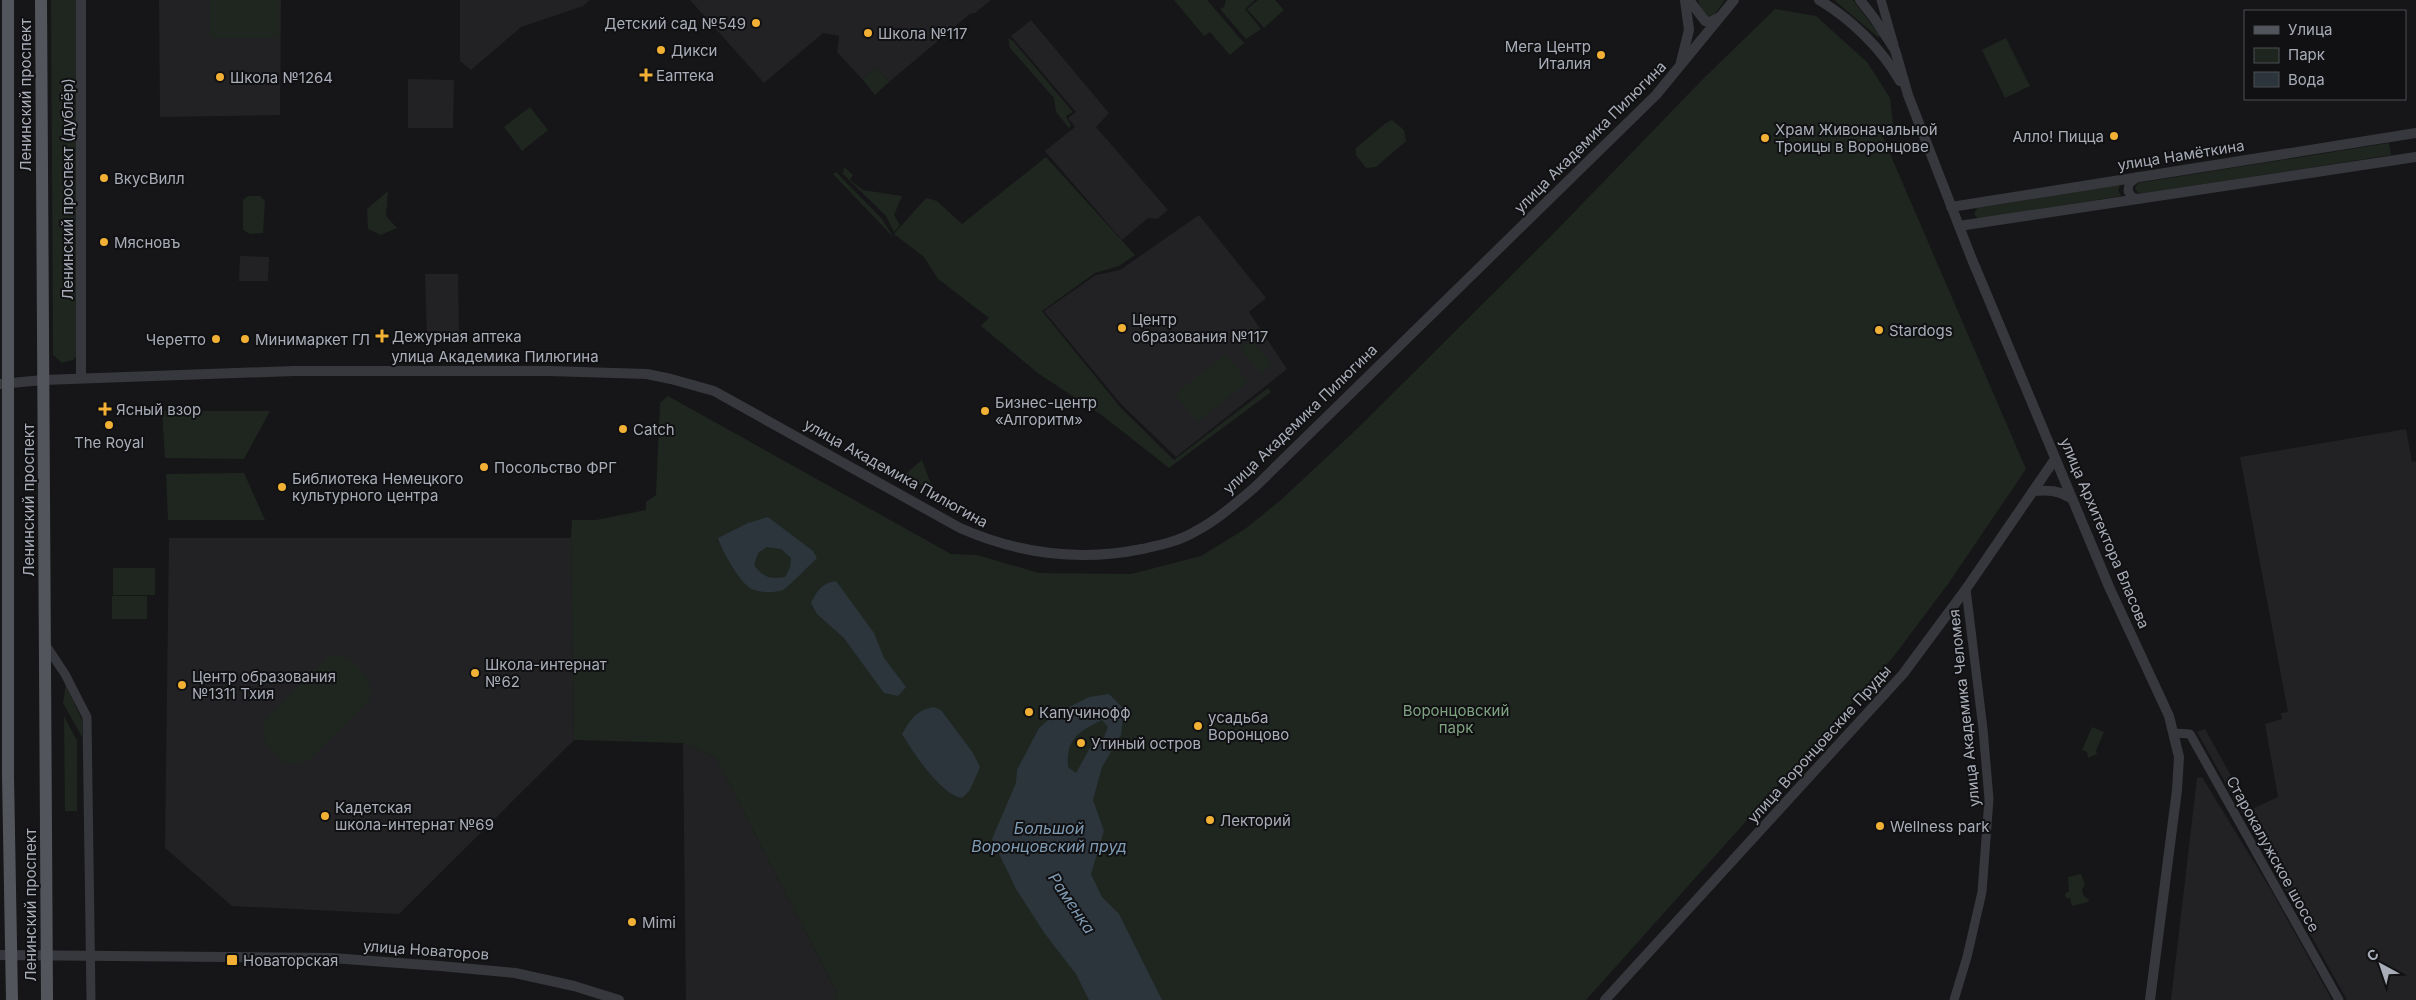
<svg xmlns="http://www.w3.org/2000/svg" width="2416" height="1000" font-family="Inter,sans-serif">
<rect width="100%" height="100%" fill="#161618"/>
<g fill="#222225">
<polygon points="159,0 281,0 280,115 160,117"/>
<polygon points="460,0 590,0 583,6 521,27 471,70 460,61"/>
<polygon points="690,0 991,0 975,13 970,14 889,82 877,67 862,79 837,52 839,36 823,33 764,83"/>
<polygon points="1031,20 1109,113 1096,127 1168,210 1157,219 1148,218 1122,240 1045,151 1075,127 1068,118 1076,112 1011,36"/>
<polygon points="408,79 454,80 453,128 408,128"/>
<polygon points="1199,215 1266,298 1249,312 1287,369 1176,457 1120,403 1044,311 1096,275 1120,270"/>
<polygon points="240,256 269,257 268,281 239,281"/>
<polygon points="425,274 458,274 459,337 427,337"/>
<polygon points="2406,429 2412,462 2416,461 2416,1000 2347,1000 2197,732 2205,729 2250,810 2278,797 2265,724 2282,719 2281,713 2288,712 2240,457"/>
<polygon points="169,538 571,538 574,740 399,914 232,906 165,848"/>
<polygon points="683,743 716,758 837,993 834,1000 686,1000"/>
<polygon points="2202,777 2271,890 2332,1000 2171,1000 2197,778"/>
</g>
<g fill="#1e261f">
<polygon points="51,0 76,0 77,355 73,360 62,363 53,355"/>
<rect x="210" y="0" width="69" height="38"/>
<polygon points="1174,0 1207,0 1244,43 1230,55 1210,32 1204,36"/>
<polygon points="1226,0 1255,0 1245,9 1261,29 1246,39 1220,9 1224,7"/>
<polygon points="1258,0 1275,0 1284,10 1264,28 1247,9"/>
<polygon points="1698,0 1725,0 1715,14 1707,17 1701,10"/>
<polygon points="1834,0 1853,0 1880,36 1878,37"/>
<polygon points="1775,9 1816,16 1867,62 1890,98 1894,134 1878,126 2026,469 1948,584 1894,656 1586,1000 834,1000 837,993 716,758 683,743 574,740 571,538 572,520 596,520 646,510 646,502 656,495 660,403 668,396 951,554 977,555 1039,573 1131,574 1201,556 1245,529 1282,499 1360,426 1553,234 1704,78"/>
<polygon points="1008,38 1013,41 1073,112 1066,116 1071,126 1069,128 1056,112 1054,98 1010,48"/>
<polygon points="2006,38 2030,86 2005,98 1982,50"/>
<polygon points="877,67 889,82 875,95 862,79"/>
<polygon points="530,107 548,130 522,151 504,127"/>
<polygon points="1392,120 1404,130 1406,141 1376,167 1366,168 1356,155 1356,148 1386,123"/>
<polygon points="2389,143 2391,155 2140,194 2135,189 2138,183"/>
<polygon points="1046,157 1135,255 1119,266 1095,273 1042,311 1121,408 1174,460 1268,388 1271,392 1169,468 1103,416 1039,374 981,326 989,318 938,279 924,257 894,234 926,198 937,201 962,224"/>
<polygon points="844,167 853,175 850,180 863,190 902,196 894,215 900,225 894,232 886,216 843,174"/>
<polygon points="836,172 882,219 894,238 833,174"/>
<polygon points="2120,185 2118,190 2121,196 1978,219 1974,214 1977,208"/>
<polygon points="388,191 386,216 397,228 381,235 368,229 367,209"/>
<polygon points="248,196 260,196 265,201 263,233 250,234 243,230 243,200"/>
<polygon points="1251,339 1272,365 1261,374 1240,348"/>
<polygon points="1226,354 1248,382 1197,422 1175,394"/>
<polygon points="162,411 270,411 244,459 165,458"/>
<polygon points="922,460 934,492 904,475"/>
<polygon points="244,473 265,520 168,520 166,474"/>
<rect x="113" y="568" width="42" height="27"/>
<rect x="112" y="596" width="35" height="23"/>
<path d="M335 655C356 658 375 678 370 700L308 760 301 763 292 764 283 762 265 743 263 724 267 717 329 656Z"/>
<polygon points="66,684 82,720 82,737 63,703"/>
<polygon points="64,716 77,741 77,811 65,811"/>
<polygon points="2092,727 2104,732 2096,751 2097,754 2088,758 2087,752 2082,750"/>
<polygon points="2081,874 2085,884 2082,890 2083,895 2089,900 2088,902 2072,906 2070,898 2066,898 2065,894 2069,891 2068,877"/>
</g>
<g fill="#2c353c" fill-rule="evenodd">
<path d="M768 517 813 551 817 558C811 564 788 587 783 590 775 593 760 593 752 589 741 585 721 549 718 538L748 523ZM767 547 781 549 791 558 790 568 785 577C770 580 763 577 754 565L758 553Z"/>
<path d="M836 581 874 633 884 658 906 687 898 696 884 693 844 638 817 614 811 603C817 591 822 583 836 581Z"/>
<path d="M1109 694 1124 709 1121 735 1102 767 1093 800 1104 831 1091 874 1102 897 1119 914 1162 1000H1089L1076 974 1045 934 1016 889 992 839 1016 783 1017 770 1039 728 1055 714 1089 697ZM1102 720 1108 727 1103 740 1091 746 1076 773 1068 767C1066 739 1078 732 1102 720Z"/>
<path d="M934 707 941 710 973 753 980 767 970 790 962 798C940 794 913 752 902 734 911 719 916 710 934 707Z"/>
</g>
<g fill="none" stroke-linecap="round" stroke-linejoin="round">
<g stroke="#37383d" stroke-width="9">
<polyline points="1881,0 1894,45"/>
<polyline points="2137,177 2129,184 2128,191 2132,197 2140,199"/>
<polyline points="45,644 65,674 87,717 91,1000"/>
<polyline points="2174,733 2190,734 2339,1000"/>
<polyline points="1954,1000 1967,957 1982,892 1989,799 1983,729 1966,589"/>
</g>
<g stroke="#37383d" stroke-width="10">
<polyline points="1689,0 1705,21 1710,22 1718,18"/>
<path d="M1819 0C1851 19 1882 49 1900 81"/>
<polyline points="1860,0 1874,18 1895,50 1908,95 1971,257 2110,589 2169,716 2179,757 2177,790 2150,1000"/>
<polyline points="1681,62 1689,30 1685,0"/>
<polyline points="1951,207 2416,133"/>
<polyline points="1959,226 2416,157"/>
<polyline points="81,378 81,0"/>
<path d="M0 384 43 380 294 371H548L647 374 671 379 714 391 960 528C1019 554 1078 562 1142 549 1160 545 1180 541 1196 531 1217 520 1236 503 1254 488L1656 95 1734 0"/>
<path d="M2033 491C2049 490 2059 490 2072 499"/>
<polyline points="0,955 332,958 440,966 515,973 574,986 619,1000"/>
<polyline points="1605,1000 1903,674 1966,589 2055,459"/>
</g>
<g stroke="#53555c" stroke-width="12">
<polyline points="8,0 8,776 12,1000"/>
<polyline points="41,0 47,1000"/>
</g>
</g>
<g fill="#f2b134" stroke="#111113" stroke-width="2">
<circle cx="756" cy="23" r="5"/>
<circle cx="868" cy="33" r="5"/>
<circle cx="661" cy="50" r="5"/>
<circle cx="1601" cy="55" r="5"/>
<path d="M643.5 67.5h5v5h5v5h-5v5h-5v-5h-5v-5h5z"/>
<circle cx="220" cy="77" r="5"/>
<circle cx="2114" cy="136" r="5"/>
<circle cx="1765" cy="138" r="5"/>
<circle cx="104" cy="178" r="5"/>
<circle cx="104" cy="242" r="5"/>
<circle cx="1122" cy="328" r="5"/>
<circle cx="1879" cy="330" r="5"/>
<path d="M379.5 328.5h5v5h5v5h-5v5h-5v-5h-5v-5h5z"/>
<circle cx="216" cy="339" r="5"/>
<circle cx="245" cy="339" r="5"/>
<path d="M102.5 401.5h5v5h5v5h-5v5h-5v-5h-5v-5h5z"/>
<circle cx="985" cy="411" r="5"/>
<circle cx="109" cy="425" r="5"/>
<circle cx="623" cy="429" r="5"/>
<circle cx="484" cy="467" r="5"/>
<circle cx="282" cy="487" r="5"/>
<circle cx="475" cy="673" r="5"/>
<circle cx="182" cy="685" r="5"/>
<circle cx="1029" cy="712" r="5"/>
<circle cx="1198" cy="726" r="5"/>
<circle cx="1081" cy="743" r="5"/>
<circle cx="325" cy="816" r="5"/>
<circle cx="1210" cy="820" r="5"/>
<circle cx="1880" cy="826" r="5"/>
<circle cx="632" cy="922" r="5"/>
<rect x="226" y="954" width="12" height="12" rx="2.5"/>
</g>
<g text-anchor="middle" dominant-baseline="central" stroke-width="4" stroke-linejoin="round" paint-order="stroke">
<g font-size="15" fill="#a8adb8" stroke="#111113" text-anchor="start">
<text x="746" y="23" text-anchor="end">Детский сад №549</text>
<text x="878" y="33">Школа №117</text>
<text x="1591" y="46" text-anchor="end">Мега Центр<tspan x="1591" dy="17">Италия</tspan></text>
<text x="671" y="50">Дикси</text>
<text x="656" y="75">Еаптека</text>
<text x="230" y="77">Школа №1264</text>
<text x="1775" y="129">Храм Живоначальной<tspan x="1775" dy="17">Троицы в Воронцове</tspan></text>
<text x="2104" y="136" text-anchor="end">Алло! Пицца</text>
<text x="114" y="178">ВкусВилл</text>
<text x="114" y="242">Мясновъ</text>
<text x="1132" y="319">Центр<tspan x="1132" dy="17">образования №117</tspan></text>
<text x="1889" y="330">Stardogs</text>
<text x="392" y="336">Дежурная аптека</text>
<text x="206" y="339" text-anchor="end">Черетто</text>
<text x="255" y="339">Минимаркет ГЛ</text>
<text x="995" y="402">Бизнес-центр<tspan x="995" dy="17">«Алгоритм»</tspan></text>
<text x="116" y="409">Ясный взор</text>
<text x="633" y="429">Catch</text>
<text x="109" y="442" text-anchor="middle">The Royal</text>
<text x="494" y="467">Посольство ФРГ</text>
<text x="292" y="478">Библиотека Немецкого<tspan x="292" dy="17">культурного центра</tspan></text>
<text x="485" y="664">Школа-интернат<tspan x="485" dy="17">№62</tspan></text>
<text x="192" y="676">Центр образования<tspan x="192" dy="17">№1311 Тхия</tspan></text>
<text x="1039" y="712">Капучинофф</text>
<text x="1208" y="717">усадьба<tspan x="1208" dy="17">Воронцово</tspan></text>
<text x="1091" y="743">Утиный остров</text>
<text x="335" y="807">Кадетская<tspan x="335" dy="17">школа-интернат №69</tspan></text>
<text x="1220" y="820">Лекторий</text>
<text x="1890" y="826">Wellness park</text>
<text x="642" y="922">Mimi</text>
<text x="243" y="960">Новаторская</text>
</g>
<g font-size="15" fill="#a8adb8" stroke="#111113">
<text transform="translate(25 95) rotate(-90)">Ленинский проспект</text>
<text transform="translate(1590 137) rotate(-45)">улица Академика Пилюгина</text>
<text transform="translate(2181 155) rotate(-9)">улица Намёткина</text>
<text transform="translate(67 189) rotate(-90)">Ленинский проспект (дублёр)</text>
<text x="495" y="356">улица Академика Пилюгина</text>
<text transform="translate(1300 419) rotate(-44)">улица Академика Пилюгина</text>
<text transform="translate(896 473) rotate(29)">улица Академика Пилюгина</text>
<text transform="translate(28 500) rotate(-90)">Ленинский проспект</text>
<text transform="translate(2105 533) rotate(67)">улица Архитектора Власова</text>
<text transform="translate(1964 708) rotate(-96)">улица Академика Челомея</text>
<text transform="translate(1819 744) rotate(-48)">улица Воронцовские Пруды</text>
<text transform="translate(2273 854) rotate(61)">Старокалужское шоссе</text>
<text transform="translate(30 905) rotate(-90)">Ленинский проспект</text>
<text transform="translate(426 950) rotate(4)">улица Новаторов</text>
</g>
<g font-size="15" fill="#7fa381" stroke="#111113">
<text x="1456" y="710">Воронцовский<tspan x="1456" dy="17">парк</tspan></text>
</g>
<g font-size="16" font-style="italic" fill="#7f9bb3" stroke="#111113">
<text x="1049" y="828">Большой<tspan x="1049" dy="18">Воронцовский пруд</tspan></text>
<text transform="translate(1072 903) rotate(56)">Раменка</text>
</g>
</g>
<rect x="2244" y="10" width="162" height="90" fill="#111113" stroke="#4d4f55"/>
<rect x="2254" y="26" width="25" height="8" fill="#53555c" stroke="#4d4f55"/>
<text x="2288" y="35" font-size="15" fill="#a8adb8">Улица</text>
<rect x="2254" y="48" width="25" height="15" fill="#1e261f" stroke="#4d4f55"/>
<text x="2288" y="60" font-size="15" fill="#a8adb8">Парк</text>
<rect x="2254" y="72" width="25" height="15" fill="#2c353c" stroke="#4d4f55"/>
<text x="2288" y="85" font-size="15" fill="#a8adb8">Вода</text>
<g transform="translate(2381 965) rotate(320)" stroke="#111113" stroke-width="4" paint-order="stroke">
<path d="M0-4L9 19L0 12L-9 19Z" fill="#a8adb8"/>
<text y="-8" font-size="14" font-weight="bold" text-anchor="middle" fill="#a8adb8">С</text>
</g>
</svg>
